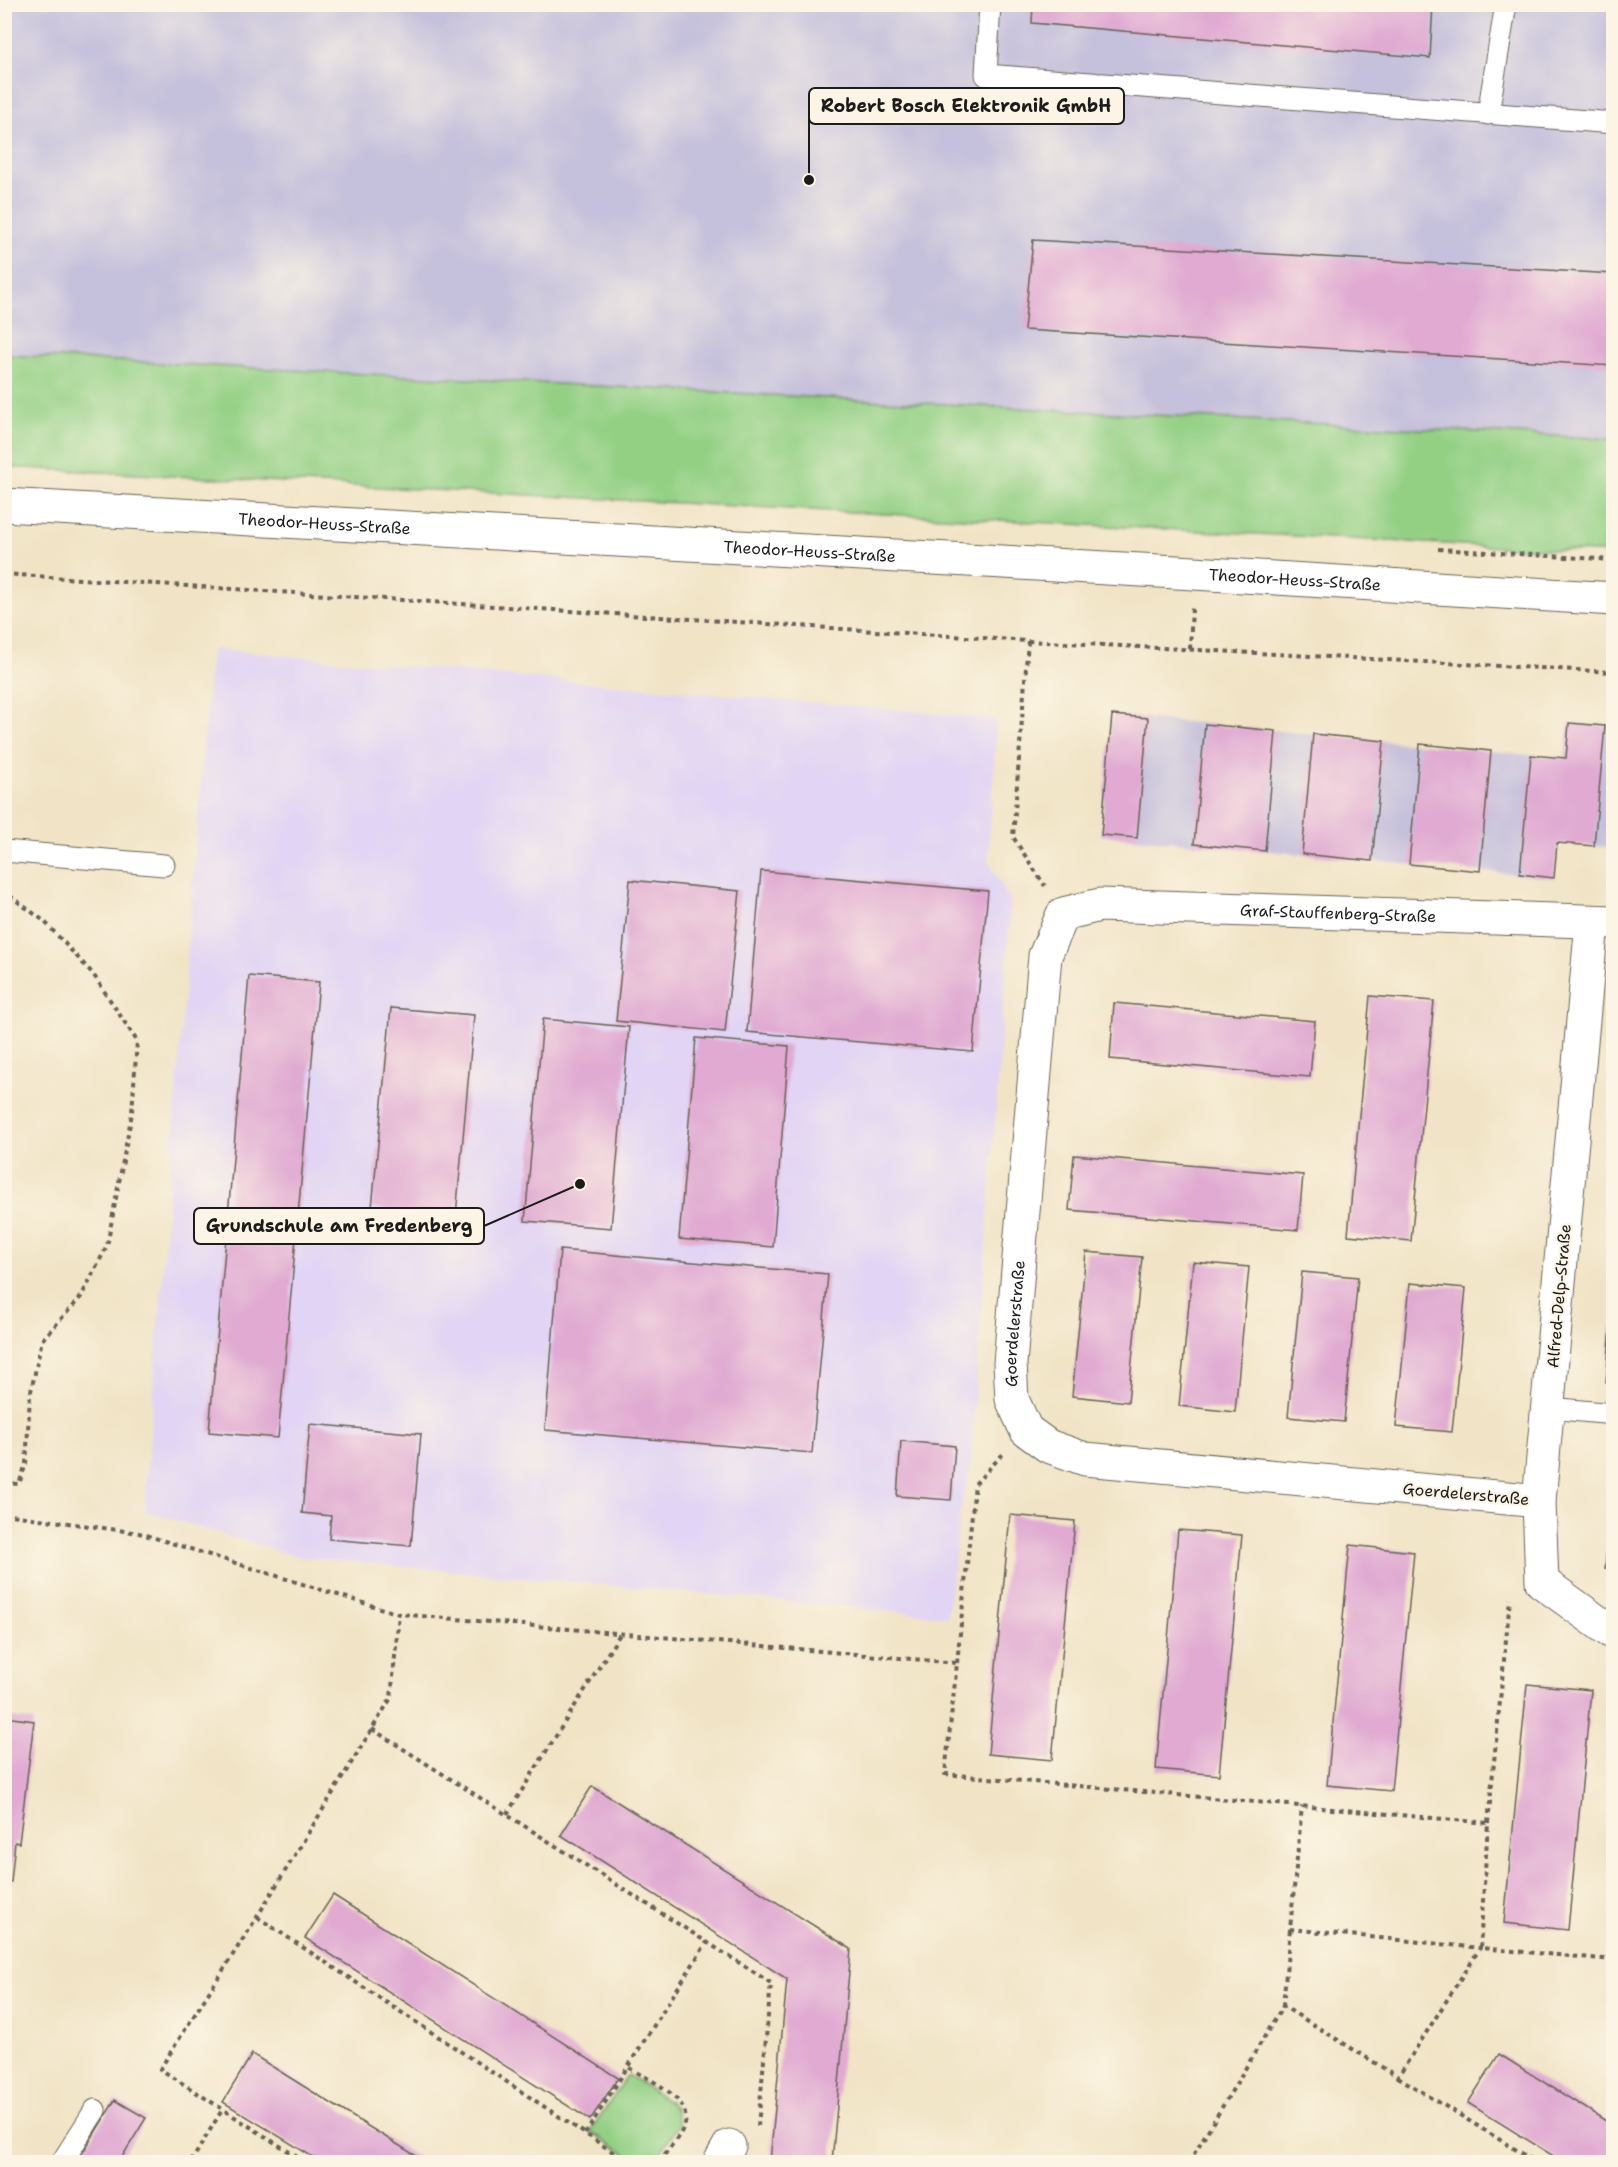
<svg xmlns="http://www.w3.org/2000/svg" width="1618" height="2167" font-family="'Shantell Sans',sans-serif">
<rect width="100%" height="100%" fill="#fcf5e5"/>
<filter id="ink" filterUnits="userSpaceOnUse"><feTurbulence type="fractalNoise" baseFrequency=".0167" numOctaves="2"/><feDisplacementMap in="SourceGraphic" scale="12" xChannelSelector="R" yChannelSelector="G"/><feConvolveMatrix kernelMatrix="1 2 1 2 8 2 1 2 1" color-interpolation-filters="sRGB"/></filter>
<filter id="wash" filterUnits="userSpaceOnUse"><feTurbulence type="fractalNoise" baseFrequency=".008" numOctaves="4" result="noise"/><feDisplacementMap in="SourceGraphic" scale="24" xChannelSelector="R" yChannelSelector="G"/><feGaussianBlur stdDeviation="1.35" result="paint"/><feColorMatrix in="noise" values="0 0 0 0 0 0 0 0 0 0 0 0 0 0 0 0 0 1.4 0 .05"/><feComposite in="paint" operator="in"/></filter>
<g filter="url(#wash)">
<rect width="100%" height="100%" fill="#f1e4c6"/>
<polygon fill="#e1d4f4" points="211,649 997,719 988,860 1011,901 970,1467 960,1513 947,1616 300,1557 144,1511"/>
<g fill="#c5c0db">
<polygon points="4,5 1613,5 1613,439 5,355"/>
<polygon points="1112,715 1565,758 1569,723 1613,727 1613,848 1558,843 1554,878 1101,835"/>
</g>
<g fill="#93d084" stroke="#587650" stroke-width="1.5">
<polygon points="4,355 1613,439 1613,553 5,467"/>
<polygon points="628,2075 669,2101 676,2110 679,2125 654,2162 637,2162 590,2131"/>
</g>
<g id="blocks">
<g fill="#e0aad2">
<polygon points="1033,4 1433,4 1430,58 1032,23"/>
<polygon points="1033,240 1614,274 1614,366 1024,330"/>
<polygon points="1112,715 1148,718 1137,838 1101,835"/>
<polygon points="1569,723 1605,726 1594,846 1557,843 1554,878 1520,874 1531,755 1566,758"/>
<polygon points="1205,724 1276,731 1265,851 1194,844"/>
<polygon points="1313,734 1384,741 1372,861 1302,854"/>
<polygon points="1420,744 1491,751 1480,871 1409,864"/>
<polygon points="761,871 988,891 973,1052 747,1032"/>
<polygon points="630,880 740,891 725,1032 616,1021"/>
<polygon points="249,976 319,982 278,1438 209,1432"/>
<polygon points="1370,996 1434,1001 1411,1241 1348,1235"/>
<polygon points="1114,1003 1315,1021 1310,1077 1110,1059"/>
<polygon points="391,1008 474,1015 456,1216 372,1208"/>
<polygon points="543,1019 629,1027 611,1228 525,1221"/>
<polygon points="696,1038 789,1046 773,1247 679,1239"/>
<polygon points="1074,1155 1303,1175 1298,1230 1069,1210"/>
<polygon points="560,1250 828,1274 812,1453 545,1430"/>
<polygon points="1086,1252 1142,1257 1128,1402 1072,1396"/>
<polygon points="1193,1262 1249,1267 1235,1412 1179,1406"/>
<polygon points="1302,1272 1358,1277 1344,1422 1288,1417"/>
<polygon points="1410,1283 1466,1288 1452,1432 1396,1427"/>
<polygon points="1611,1327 1614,1327 1614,1382 1606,1382"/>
<polygon points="310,1424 421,1434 411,1546 329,1539 331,1516 302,1513"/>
<polygon points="901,1441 955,1446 951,1500 897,1496"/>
<polygon points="1612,1498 1614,1499 1614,1569 1605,1568"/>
<polygon points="1010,1515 1075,1521 1052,1760 988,1754"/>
<polygon points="1178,1530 1242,1535 1219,1775 1156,1769"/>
<polygon points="1350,1545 1414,1552 1391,1791 1327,1785"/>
<polygon points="1527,1684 1591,1690 1568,1930 1504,1923"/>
<polygon points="5,1717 34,1721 19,1843 15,1842 11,1882 5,1881"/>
<polygon points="592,1786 851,1949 832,2162 770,2162 787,1979 561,1835"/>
<polygon points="333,1895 618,2078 590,2120 305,1938"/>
<polygon points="252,2054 345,2112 426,2162 321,2162 223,2102"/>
<polygon points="1499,2054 1614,2126 1614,2162 1563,2162 1468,2103"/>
<polygon points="115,2100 146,2118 119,2162 77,2162"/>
</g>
</g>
</g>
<g filter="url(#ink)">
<use href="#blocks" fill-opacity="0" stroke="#676258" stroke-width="1.5"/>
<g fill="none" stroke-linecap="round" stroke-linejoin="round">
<defs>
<g id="service">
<polyline points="990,4 986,75 1614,123"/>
<polyline points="1488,114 1506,4"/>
<polyline points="4,851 164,865"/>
<polyline points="1549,1408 1614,1414"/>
<polyline points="62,2162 95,2110"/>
</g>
<g id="minor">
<polyline points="1592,922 1539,1501 1542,1582 1610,1631 1614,1631"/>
<path id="s1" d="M1539 1501 1085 1459 1048 1446 1026 1430 1012 1399 1010 1363 1045 956 1063 914 1100 905 1614 922"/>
<polyline points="720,2162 729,2146"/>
</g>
<g id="tertiary">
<path id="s2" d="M4 505 1194 573 1614 599"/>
</g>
</defs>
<use href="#service" stroke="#676258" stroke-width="23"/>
<use href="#minor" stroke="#676258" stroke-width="35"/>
<use href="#tertiary" stroke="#676258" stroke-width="35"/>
<g stroke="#676258" stroke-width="4" stroke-dasharray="4.5 4.5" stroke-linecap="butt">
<polyline points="1438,549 1614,560"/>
<polyline points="4,574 1028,641 1614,672"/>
<polyline points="1028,641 1013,837 1045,886"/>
<polyline points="1190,649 1192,608"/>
<polyline points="4,912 5,892"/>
<polyline points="4,1483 19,1484 26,1464 30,1396 42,1340 81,1297 107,1246 132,1113 137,1041 93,974 44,921 6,893"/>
<polyline points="4,1514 139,1533 399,1614 957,1663 945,1774 1488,1823 1480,1948 1614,1960"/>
<polyline points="957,1663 975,1484 1003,1454"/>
<polyline points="372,1729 771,1983 758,2126"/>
<polyline points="507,1814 620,1634"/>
<polyline points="1488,1823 1510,1599"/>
<polyline points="257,1917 628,2162"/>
<polyline points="1283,2006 1290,1929"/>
<path d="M629 2068C648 2079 691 2097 685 2124 683 2133 665 2153 659 2162"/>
<polyline points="1398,2077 1536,2162"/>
<polyline points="585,2134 707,1942"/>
<polyline points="191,2162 222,2110"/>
<polyline points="305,2162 160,2069 257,1917 391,1698 399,1614"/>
<polyline points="1189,2162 1283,2006 1398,2077 1480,1948 1290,1929 1302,1806"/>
</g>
<use href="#service" stroke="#fff" stroke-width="21"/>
<use href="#minor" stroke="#fff" stroke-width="33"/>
<use href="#tertiary" stroke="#fff" stroke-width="33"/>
</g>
</g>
<g text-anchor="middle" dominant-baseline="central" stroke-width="4.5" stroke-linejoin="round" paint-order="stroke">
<g font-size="16" fill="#1c1c1c" stroke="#fcf5e5">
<text stroke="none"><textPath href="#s2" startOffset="321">Theodor-Heuss-Straße</textPath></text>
<text stroke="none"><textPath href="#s2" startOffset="807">Theodor-Heuss-Straße</textPath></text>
<text stroke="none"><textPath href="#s2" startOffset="1293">Theodor-Heuss-Straße</textPath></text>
<text stroke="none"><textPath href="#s1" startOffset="1323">Graf-Stauffenberg-Straße</textPath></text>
<text transform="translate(1559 1296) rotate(-85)">Alfred-Delp-Straße</text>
<text stroke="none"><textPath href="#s1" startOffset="632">Goerdelerstraße</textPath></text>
<text transform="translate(1466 1494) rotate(5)">Goerdelerstraße</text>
</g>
</g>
<path fill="none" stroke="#1c1c1c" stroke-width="2" d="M809 180L809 106M580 1184L484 1226"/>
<g fill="#1c1c1c" stroke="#fcf5e5" stroke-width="2">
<circle cx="809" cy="180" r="6"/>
<circle cx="580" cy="1184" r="6"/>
</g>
<g fill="#fcf5e5" stroke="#1c1c1c" stroke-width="2">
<rect x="809" y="88" width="315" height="36" rx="6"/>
<rect x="194" y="1208" width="290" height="36" rx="6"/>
</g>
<g font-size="18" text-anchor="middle" font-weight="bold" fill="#1c1c1c">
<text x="966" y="112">Robert Bosch Elektronik GmbH</text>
<text x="339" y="1232">Grundschule am Fredenberg</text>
</g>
<rect width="1618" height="2167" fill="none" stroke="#fcf5e5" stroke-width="24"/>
</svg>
